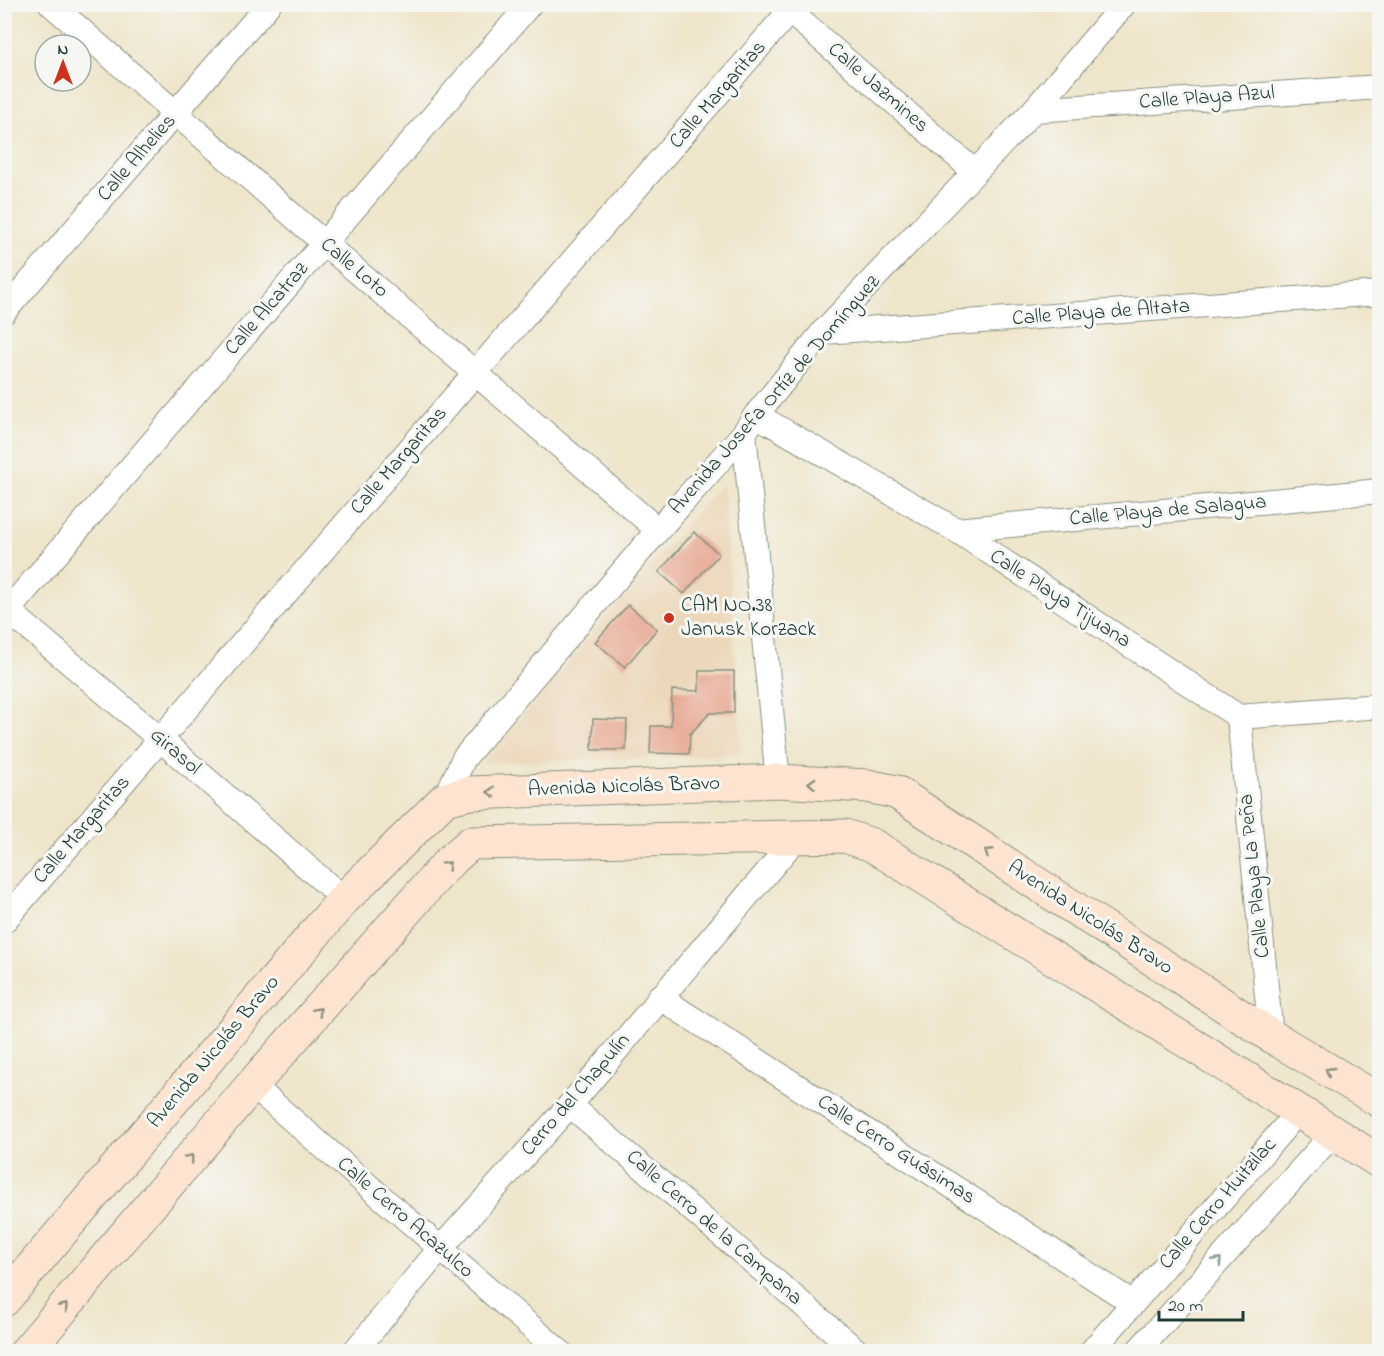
<svg xmlns="http://www.w3.org/2000/svg" width="1384" height="1356" font-family="'Indie Flower',sans-serif">
<rect width="100%" height="100%" fill="#f6f6f2"/>
<filter id="ink" filterUnits="userSpaceOnUse"><feTurbulence type="fractalNoise" baseFrequency=".0167" numOctaves="2"/><feDisplacementMap in="SourceGraphic" scale="12" xChannelSelector="R" yChannelSelector="G"/><feConvolveMatrix kernelMatrix="1 2 1 2 8 2 1 2 1" color-interpolation-filters="sRGB"/></filter>
<filter id="wash" filterUnits="userSpaceOnUse"><feTurbulence type="fractalNoise" baseFrequency=".008" numOctaves="4" result="noise"/><feDisplacementMap in="SourceGraphic" scale="24" xChannelSelector="R" yChannelSelector="G"/><feGaussianBlur stdDeviation="1.35" result="paint"/><feColorMatrix in="noise" values="0 0 0 0 0 0 0 0 0 0 0 0 0 0 0 0 0 1.4 0 .05"/><feComposite in="paint" operator="in"/></filter>
<g filter="url(#wash)">
<rect width="100%" height="100%" fill="#efe5cb"/>
<polygon fill="#ecd7ba" points="723,482 742,754 481,763"/>
<g id="blocks">
<g fill="#e7a58f">
<polygon points="694,532 719,554 684,594 659,572"/>
<polygon points="628,605 657,629 625,667 595,642"/>
<polygon points="699,671 734,671 734,713 710,713 690,734 689,754 650,753 651,726 671,726 672,690 699,691"/>
<polygon points="593,719 627,720 626,750 592,750"/>
</g>
</g>
</g>
<g filter="url(#ink)">
<use href="#blocks" fill-opacity="0" stroke="#879180" stroke-width="1.5"/>
<g fill="none" stroke-linecap="round" stroke-linejoin="round">
<defs>
<g id="street">
<polyline points="51,4 324,243 658,530"/>
<polyline points="781,4 975,172"/>
<polyline points="1034,110 1380,87"/>
<polyline points="4,312 269,4"/>
<polyline points="823,332 1380,293"/>
<polyline points="756,415 956,530 1239,717 1380,706"/>
<polyline points="744,433 778,781"/>
<polyline points="956,530 1380,491"/>
<polyline points="4,607 160,739 344,899"/>
<polyline points="4,615 530,4"/>
<polyline points="1239,717 1271,1036"/>
<polyline points="445,799 464,758 658,530 744,433 756,415 823,332 1034,110 1124,4"/>
<polyline points="4,921 476,372 796,4"/>
<polyline points="659,997 1133,1303"/>
<polyline points="252,1085 560,1352"/>
<polyline points="570,1105 858,1352"/>
<polyline points="354,1352 440,1249 570,1105 797,837"/>
<polyline points="1091,1352 1298,1112"/>
<polyline points="1137,1352 1333,1134"/>
</g>
<g id="secondary">
<polyline points="4,1300 344,899 445,799 470,793 778,781 867,786 896,792 1271,1036 1380,1101"/>
<polyline points="26,1352 252,1085 449,862 471,843 845,836 872,845 1380,1162"/>
</g>
</defs>
<use href="#street" stroke="#879180" stroke-width="26"/>
<use href="#secondary" stroke="#879180" stroke-width="35"/>
<use href="#street" stroke="#fff" stroke-width="24"/>
<use href="#secondary" stroke="#fde4d1" stroke-width="33"/>
</g>
<defs><path id="oneway-chevron" d="M-2-3.5L2.5 0L-2 3.5" fill="none" stroke-width="1.6" stroke-linecap="round" stroke-linejoin="round" transform="scale(1.5)"/></defs>
<g stroke="#8e9082">
<use href="#oneway-chevron" transform="translate(812 783) rotate(-177)"/>
<use href="#oneway-chevron" transform="translate(491 792) rotate(178)"/>
<use href="#oneway-chevron" transform="translate(988 852) rotate(-147)"/>
<use href="#oneway-chevron" transform="translate(447 865) rotate(-46)"/>
<use href="#oneway-chevron" transform="translate(318 1011) rotate(-48)"/>
<use href="#oneway-chevron" transform="translate(1329 1071) rotate(-149)"/>
<use href="#oneway-chevron" transform="translate(190 1158) rotate(-50)"/>
<use href="#oneway-chevron" transform="translate(64 1307) rotate(-50)"/>
</g>
<use stroke="#8f9e9a" href="#oneway-chevron" transform="translate(1218 1261) rotate(-48)"/>
</g>
<circle fill="#c8321e" stroke="#f6f6f2" stroke-width="2" cx="669" cy="618" r="6"/>
<g text-anchor="middle" dominant-baseline="central" stroke-width="6" stroke-linejoin="round" paint-order="stroke">
<g font-size="21" fill="#1f3d34" stroke="#f6f6f2">
<text transform="translate(878 88) rotate(41)">Calle Jazmines</text>
<text transform="translate(718 95) rotate(-49)">Calle Margaritas</text>
<text transform="translate(1207 98) rotate(-4)">Calle Playa Azul</text>
<text transform="translate(137 158) rotate(-49)">Calle Alhelies</text>
<text transform="translate(354 268) rotate(40)">Calle Loto</text>
<text transform="translate(267 309) rotate(-49)">Calle Alcatraz</text>
<text transform="translate(1101 313) rotate(-4)">Calle Playa de Altata</text>
<text transform="translate(775 395) rotate(-49)">Avenida Josefa Ortíz de Domínguez</text>
<text transform="translate(399 461) rotate(-49)">Calle Margaritas</text>
<text transform="translate(1168 511) rotate(-5)">Calle Playa de Salagua</text>
<text transform="translate(1060 599) rotate(33)">Calle Playa Tijuana</text>
<text transform="translate(175 752) rotate(41)">Girasol</text>
<text transform="translate(624 787) rotate(-2)">Avenida Nicolás Bravo</text>
<text transform="translate(82 830) rotate(-49)">Calle Margaritas</text>
<text transform="translate(1255 876) rotate(-96)">Calle Playa La Peña</text>
<text transform="translate(1090 918) rotate(33)">Avenida Nicolás Bravo</text>
<text transform="translate(214 1052) rotate(-50)">Avenida Nicolás Bravo</text>
<text transform="translate(576 1095) rotate(-49)">Cerro del Chapulín</text>
<text transform="translate(896 1150) rotate(33)">Calle Cerro Guásimas</text>
<text transform="translate(1218 1204) rotate(-49)">Calle Cerro Huitzilac</text>
<text transform="translate(405 1218) rotate(41)">Calle Cerro Acazulco</text>
<text transform="translate(714 1228) rotate(41)">Calle Cerro de la Campana</text>
</g>
<g font-size="21" fill="#1f3d34" stroke="#f6f6f2" text-anchor="start">
<text x="681" y="606">CAM NO.38<tspan x="681" dy="24">Janusk Korzack</tspan></text>
</g>
</g>
<rect width="1384" height="1356" fill="none" stroke="#f6f6f2" stroke-width="24"/>
<g transform="translate(63 63)"><circle r="28" fill="#f6f6f2" stroke="#a0aca6" stroke-width="1.5"/>
<path d="M0-4.5L10 22L0 15L-10 22Z" fill="#c8321e"/>
<text y="-9" font-size="16" font-weight="bold" text-anchor="middle" fill="#1f3d34">N</text>
</g>
<path d="M1159 1311v9h84v-9" fill="none" stroke="#1f3d34" stroke-width="3"/>
<text x="1168" y="1311" font-size="18" fill="#1f3d34" stroke="#f6f6f2" stroke-width="4.5" paint-order="stroke">20 m</text>
</svg>
